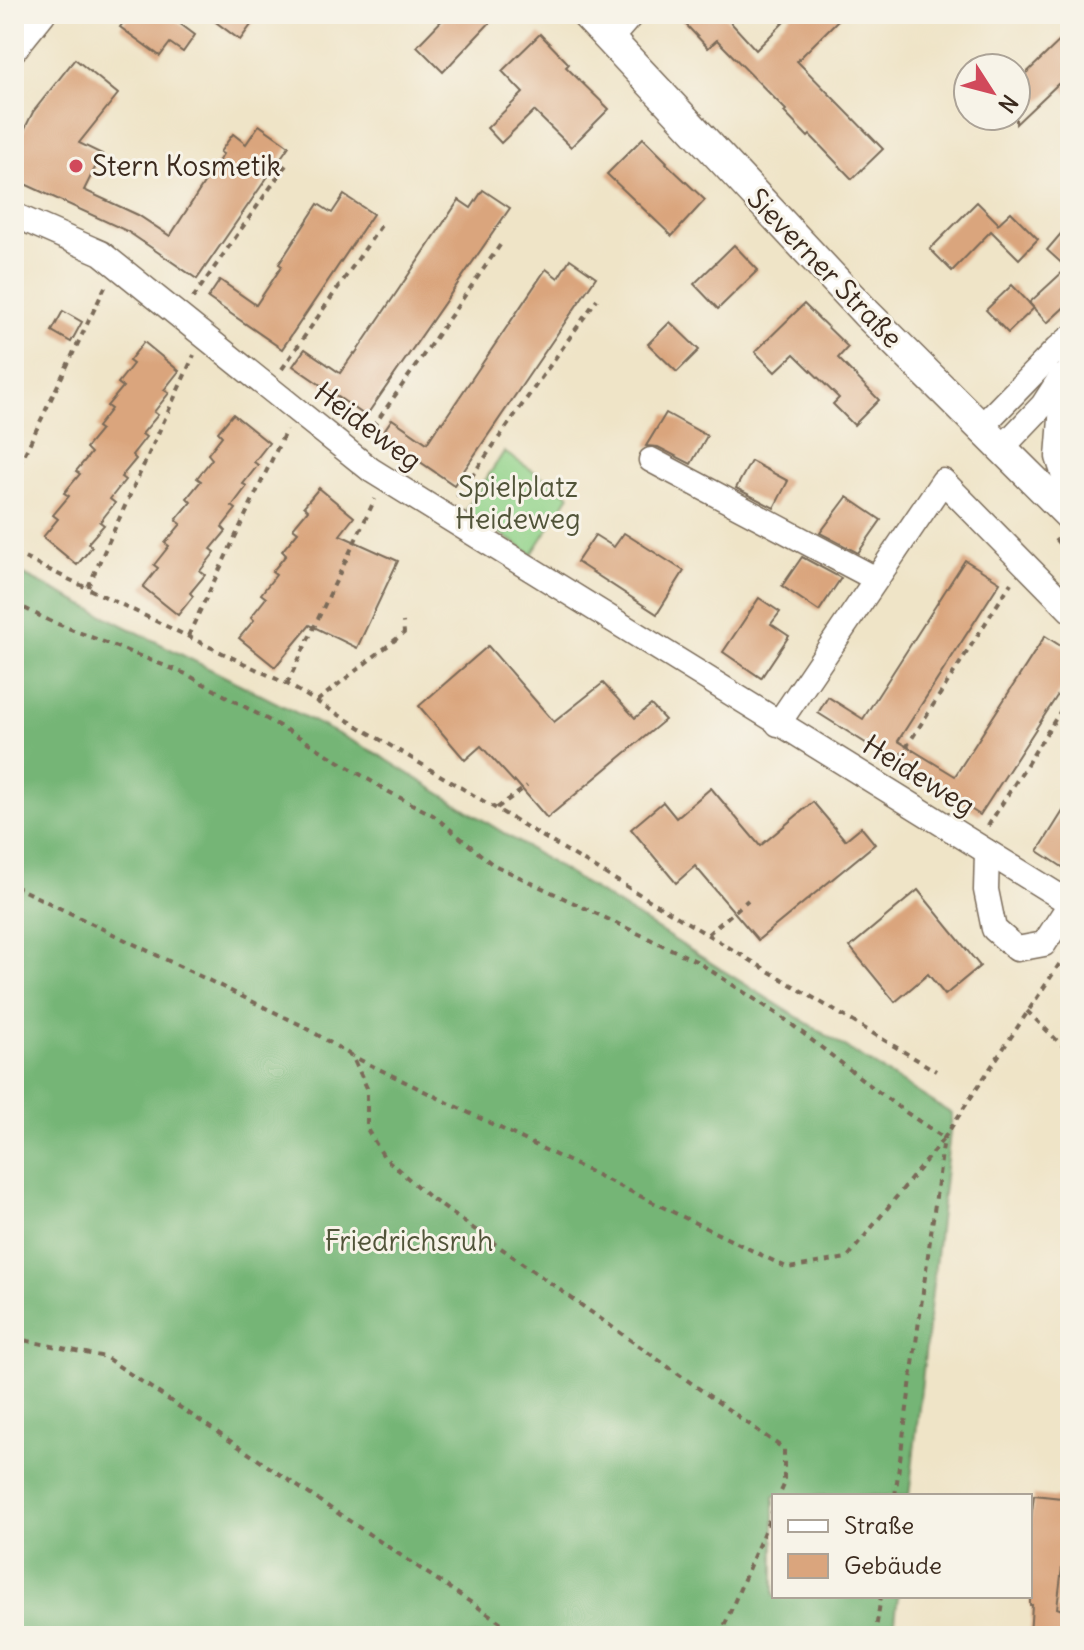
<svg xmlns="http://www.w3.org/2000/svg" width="1084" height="1650" font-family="Delius,sans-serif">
<rect width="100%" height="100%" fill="#f7f3e8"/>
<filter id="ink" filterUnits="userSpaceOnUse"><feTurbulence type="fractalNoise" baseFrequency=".0125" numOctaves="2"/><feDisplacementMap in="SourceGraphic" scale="16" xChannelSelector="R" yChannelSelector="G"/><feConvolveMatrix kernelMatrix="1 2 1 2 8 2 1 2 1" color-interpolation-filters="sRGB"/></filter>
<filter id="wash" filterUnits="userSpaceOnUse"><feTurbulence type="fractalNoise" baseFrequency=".006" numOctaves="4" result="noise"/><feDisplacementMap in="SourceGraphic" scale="32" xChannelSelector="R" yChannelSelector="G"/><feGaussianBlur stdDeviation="1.8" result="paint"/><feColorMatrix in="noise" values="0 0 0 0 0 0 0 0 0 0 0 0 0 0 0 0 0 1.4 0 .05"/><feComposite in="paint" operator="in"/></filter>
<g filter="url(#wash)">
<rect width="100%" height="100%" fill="#efe4c7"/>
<polygon fill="#92d38a" stroke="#667e54" stroke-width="2" points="504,452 570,495 532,554 465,511"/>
<polygon fill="#75b576" stroke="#58704a" stroke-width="2" points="14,570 376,753 952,1114 909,1496 774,1496 774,1596 898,1596 893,1636 14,1636"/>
<g id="blocks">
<g fill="#daa57d">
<polygon points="130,14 167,14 195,35 183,52 170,43 160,56 120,27"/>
<polygon points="205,14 259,14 240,40"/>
<polygon points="448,14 498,14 443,72 417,46"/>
<polygon points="676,14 723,14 756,50 792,14 844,14 797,61 883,149 852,179 810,135 808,137 784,112 786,110 717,40 708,48"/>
<polygon points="1070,31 1070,96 1058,84 1016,124 1016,83"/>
<polygon points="540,34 569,64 566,67 609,109 571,147 534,111 501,143 487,128 523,93 502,71"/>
<polygon points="75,59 118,94 79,143 102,154 84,190 138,215 170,236 223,154 220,152 233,134 246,144 259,125 289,146 197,279 127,231 14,179 14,150 33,112"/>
<polygon points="643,138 667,162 666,163 705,200 672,236 607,174"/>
<polygon points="483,190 510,208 366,416 293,366 305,349 340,373 354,353 355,354 459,200 471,208"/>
<polygon points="344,195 373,214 282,349 208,298 220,280 256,305 282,266 279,264 318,204 332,213"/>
<polygon points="977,202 999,224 997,225 1011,212 1038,239 1019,259 991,231 952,271 930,249"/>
<polygon points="1070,223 1070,302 1047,323 1029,303 1067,268 1047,250"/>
<polygon points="734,245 758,270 718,309 694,284"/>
<polygon points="570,259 596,277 454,485 381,435 392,419 427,443 441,422 442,423 546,269 558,278"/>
<polygon points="1012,285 1034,308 1008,333 986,310"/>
<polygon points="804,304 848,347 838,358 879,400 854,425 833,404 839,398 794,354 775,372 755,352"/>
<polygon points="63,311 82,322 71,342 52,331"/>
<polygon points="670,322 699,350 677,372 648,344"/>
<polygon points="144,342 179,371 164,390 169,393 154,412 158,415 142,434 146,437 132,455 136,459 121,477 125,480 110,499 115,503 100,522 104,525 88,543 92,547 77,565 43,537 58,519 53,515 69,496 64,493 80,474 76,471 91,453 86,448 101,430 97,427 111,409 107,406 123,387 118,383 133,364 129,361"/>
<polygon points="666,413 707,436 691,464 658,447 646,446"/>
<polygon points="233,414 269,443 254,462 258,465 243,484 247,486 232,506 236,509 222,527 226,531 211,549 215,552 200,571 205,575 190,593 193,596 178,615 143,587 158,568 154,565 169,546 165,543 181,524 176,520 191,502 187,498 201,481 197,478 212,459 208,454 222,436 218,432"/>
<polygon points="751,461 788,481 774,508 736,488"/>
<polygon points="319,488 354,517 340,535 398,561 357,648 310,625 275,667 239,638 254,620 251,617 266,598 261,594 276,575 272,572 286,555 282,551 298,532 293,528 308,510 304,506"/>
<polygon points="847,497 881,520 858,553 820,533"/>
<polygon points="624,533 684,571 657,614 577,562 595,535 614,547"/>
<polygon points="802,557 841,578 819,611 782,586"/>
<polygon points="965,560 1000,582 898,741 955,776 1045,636 1070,652 1070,676 980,815 818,713 828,697 863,719"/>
<polygon points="759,598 780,612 771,624 789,636 761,678 723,652"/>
<polygon points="488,646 554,722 603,683 635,718 651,705 665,720 547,818 515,781 514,782 481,746 465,760 419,706"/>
<polygon points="711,788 760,846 813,802 845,840 861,827 875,844 758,940 695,866 676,883 631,829 663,802 676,818"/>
<polygon points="1070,800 1070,872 1038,851"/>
<polygon points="918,890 980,966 945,995 928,974 895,1002 850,947"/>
<polygon points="1034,1495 1070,1499 1070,1543 1065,1543 1057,1608 1065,1611 1061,1636 1030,1636 1032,1605 1030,1605 1030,1526"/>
</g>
</g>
</g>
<g filter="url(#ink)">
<use href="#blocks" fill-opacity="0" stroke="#7a6b59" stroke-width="2"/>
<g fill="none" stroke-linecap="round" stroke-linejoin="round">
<defs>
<g id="minor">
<polyline points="610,39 632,14"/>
<polyline points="14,50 43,14"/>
<polyline points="14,215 101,253 371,470 1070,903"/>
<polyline points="1070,368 1062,406 1058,457 1070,494"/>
<polyline points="981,427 1057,349 1070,338"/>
<polyline points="1002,448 1043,405 1061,377"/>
<polyline points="651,460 876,579"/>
<polyline points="778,724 943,481 1070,610"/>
<polyline points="987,852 986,890 994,929 1017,949 1044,944 1070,904"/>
</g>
<polyline id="major" points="586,14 866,313 1070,516"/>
</defs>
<use href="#minor" stroke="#7a6b59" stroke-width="27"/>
<use href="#major" stroke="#7a6b59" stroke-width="33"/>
<g stroke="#7a6b59" stroke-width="4" stroke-dasharray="6 6" stroke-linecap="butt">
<polyline points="193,298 286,165"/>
<polyline points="282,369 382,224"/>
<polyline points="366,437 503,241"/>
<polyline points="14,476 106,285"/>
<polyline points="457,497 597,299"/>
<polyline points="1055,539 1070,555"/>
<polyline points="14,553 287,684 936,1071"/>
<polyline points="88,587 194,355"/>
<polyline points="14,603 50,621 186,674 299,737 389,792 433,815 492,864 696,961 782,1017 898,1107 944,1138 847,1258 788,1268 352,1056"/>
<polyline points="188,636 286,430"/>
<polyline points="287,684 375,499"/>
<polyline points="317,701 404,633 403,622"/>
<polyline points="893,768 1011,583"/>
<polyline points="497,808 527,786"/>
<polyline points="988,826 1070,696"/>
<polyline points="14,886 303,1026 352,1056 367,1088 367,1129 384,1157 429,1197 784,1449 784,1485 779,1496"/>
<polyline points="708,934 748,900"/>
<polyline points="1027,1011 1070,1053"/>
<polyline points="14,1338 105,1357 521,1636"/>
<polyline points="895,1496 944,1138 1060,963"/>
<polyline points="720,1636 774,1508"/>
<polyline points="875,1636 881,1596"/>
</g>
<use href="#minor" stroke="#fff" stroke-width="24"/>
<use href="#major" stroke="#fff" stroke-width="30"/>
</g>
</g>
<circle fill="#d1495b" stroke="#f7f3e8" stroke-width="3" cx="76" cy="166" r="8"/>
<g text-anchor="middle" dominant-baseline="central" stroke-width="6" stroke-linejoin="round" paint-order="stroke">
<g font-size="28" fill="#3b2a1e" stroke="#f7f3e8" text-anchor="start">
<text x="92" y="166">Stern Kosmetik</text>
</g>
<g font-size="28" fill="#3b2a1e" stroke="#f7f3e8">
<text transform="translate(825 268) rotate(46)">Sieverner Straße</text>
<text transform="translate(368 426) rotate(37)">Heideweg</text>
<text transform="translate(919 775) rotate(32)">Heideweg</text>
</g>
<g font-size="28" fill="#515439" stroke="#f7f3e8">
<text x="518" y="487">Spielplatz<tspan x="518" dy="32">Heideweg</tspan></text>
<text x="409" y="1241">Friedrichsruh</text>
</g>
</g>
<rect width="1084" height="1650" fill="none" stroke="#f7f3e8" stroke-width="48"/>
<rect x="772" y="1494" width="260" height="104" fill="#f7f3e8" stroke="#aca397" stroke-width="2"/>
<rect x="788" y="1520" width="40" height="12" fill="#ffffff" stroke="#aca397" stroke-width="2"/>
<text x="844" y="1534" font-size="24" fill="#3b2a1e">Straße</text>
<rect x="788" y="1554" width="40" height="24" fill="#daa57d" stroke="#aca397" stroke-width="2"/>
<text x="844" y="1574" font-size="24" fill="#3b2a1e">Gebäude</text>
<g transform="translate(992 92) rotate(126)"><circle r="38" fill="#f7f3e8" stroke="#aca397" stroke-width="2"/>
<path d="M0-6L14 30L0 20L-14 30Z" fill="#d1495b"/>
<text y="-12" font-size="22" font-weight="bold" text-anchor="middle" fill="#3b2a1e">N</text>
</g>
</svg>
